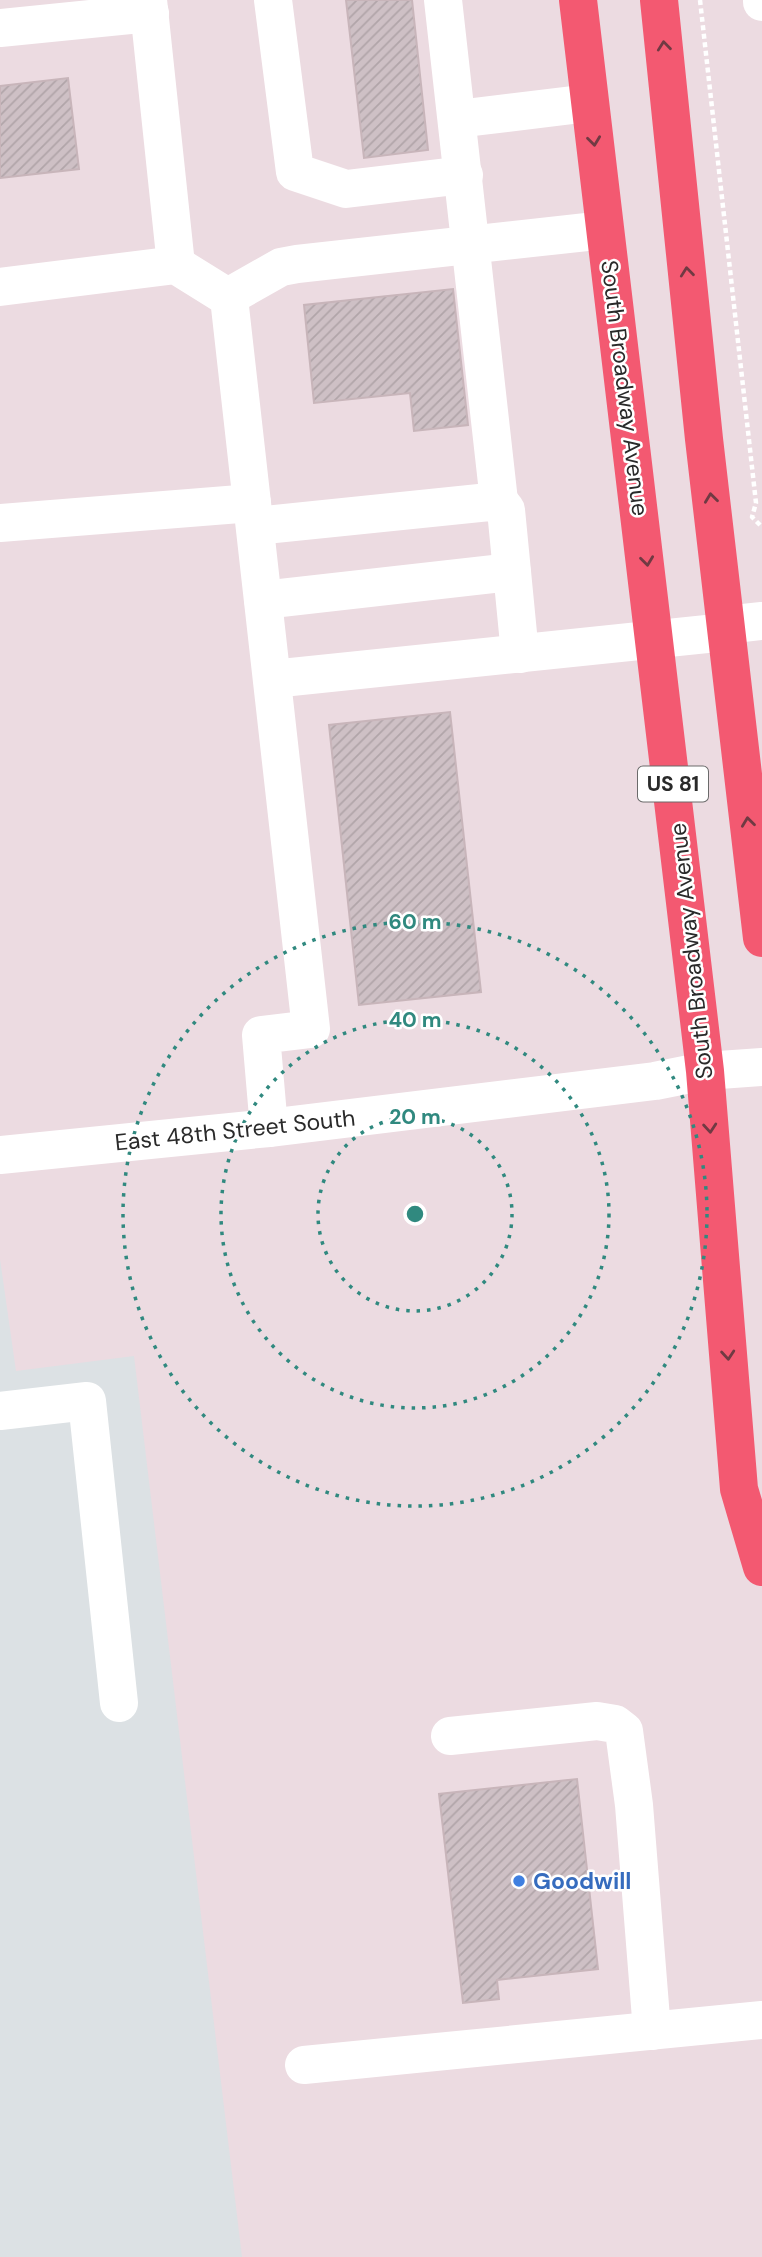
<svg xmlns="http://www.w3.org/2000/svg" width="762" height="2257" font-family="'DM Sans',sans-serif">
<defs>
<pattern id="building-hatch" width="6" height="6" patternUnits="userSpaceOnUse" patternTransform="scale(1.75)"><rect width="6" height="6" fill="#cec0c5"/><path d="M-1 1l2-2M0 6l6-6M5 7l2-2" fill="none" stroke="#b1a5a9"/></pattern>
</defs>
<rect width="100%" height="100%" fill="#ecdbe1"/>
<polygon fill="#dce1e4" points="0,1259 16,1371 134,1356 242,2257 0,2257"/>
<g fill="url(#building-hatch)" stroke="#c8b5ba" stroke-width="2">
<polygon points="346,0 412,0 428,150 364,158"/>
<polygon points="68,78 79,169 0,178 0,86"/>
<polygon points="453,289 468,425 414,431 410,393 314,403 304,305"/>
<polygon points="450,712 481,992 359,1005 329,725"/>
<polygon points="577,1779 598,1969 497,1980 499,1999 463,2003 439,1794"/>
</g>
<g fill="none" stroke-linecap="round" stroke-linejoin="round">
<polyline stroke="#fff" stroke-width="4.5" stroke-dasharray="5 3.5" stroke-linecap="butt" points="700,0 756,503 752,517 762,527"/>
<g stroke="#fff" stroke-width="38">
<polyline points="148,0 176,265"/>
<polyline points="273,0 295,172 346,189 464,175"/>
<polyline points="443,0 499,501"/>
<polyline points="762,0 762,2"/>
<polyline points="0,28 150,13"/>
<polyline points="457,119 589,103"/>
<polyline points="0,287 176,265 229,298 311,1029 261,1035 269,1128"/>
<polyline points="228,297 281,267 297,264 605,230"/>
<polyline points="0,523 252,503"/>
<polyline points="255,526 499,501 506,510 520,654"/>
<polyline points="263,600 512,572"/>
<polyline points="725,625 762,621"/>
<polyline points="272,679 726,632"/>
<polyline points="0,1155 269,1128 655,1081 705,1071 762,1067"/>
<polyline points="0,1411 87,1401 119,1703"/>
<polyline points="450,1736 597,1721 615,1724 624,1731 634,1805 652,2031"/>
<polyline points="304,2065 762,2020"/>
</g>
<g stroke="#f35971" stroke-width="38">
<polyline points="578,0 705,1071 739,1489 762,1567"/>
<polyline points="659,0 704,439 762,938"/>
</g>
</g>
<defs><path id="oneway-chevron" d="M-2-3.5L2.5 0L-2 3.5" fill="none" stroke-width="1.6" stroke-linecap="round" stroke-linejoin="round" transform="scale(1.75)"/></defs>
<g stroke="#703a43">
<use href="#oneway-chevron" transform="translate(664 46) rotate(-96)"/>
<use href="#oneway-chevron" transform="translate(594 141) rotate(83)"/>
<use href="#oneway-chevron" transform="translate(687 272) rotate(-96)"/>
<use href="#oneway-chevron" transform="translate(711 498) rotate(-97)"/>
<use href="#oneway-chevron" transform="translate(647 561) rotate(83)"/>
<use href="#oneway-chevron" transform="translate(748 822) rotate(-97)"/>
<use href="#oneway-chevron" transform="translate(710 1128) rotate(85)"/>
<use href="#oneway-chevron" transform="translate(728 1355) rotate(85)"/>
</g>
<g fill="none" stroke="#30897f" stroke-width="3.5" stroke-dasharray="3.5 7">
<circle cx="415" cy="1214" r="97"/>
<circle cx="415" cy="1214" r="194"/>
<circle cx="415" cy="1214" r="292"/>
</g>
<circle fill="#3f7fe0" stroke="#fff" stroke-width="2.5" cx="519" cy="1881" r="7"/>
<g text-anchor="middle" dominant-baseline="central" stroke-width="5" stroke-linejoin="round" paint-order="stroke">
<rect fill="#fff" stroke="#6a6a6a" stroke-width="2" x="638" y="766.5" width="70" height="35" rx="5"/>
<g font-size="21" font-weight="bold" fill="#2a2a2a">
<text x="673" y="784">US 81</text>
</g>
<g font-size="23" fill="#2a2a2a" stroke="#fff">
<text transform="translate(625 388) rotate(83)">South Broadway Avenue</text>
<text transform="translate(691 951) rotate(-96)">South Broadway Avenue</text>
<text transform="translate(235 1130) rotate(-6)">East 48th Street South</text>
</g>
<g font-size="23" font-weight="bold" fill="#366cbe" stroke="#fff" text-anchor="start">
<text x="533" y="1881">Goodwill</text>
</g>
</g>
<circle cx="415" cy="1214" r="10" fill="#30897f" stroke="#fff" stroke-width="3.5"/>
<g font-size="21" text-anchor="middle" font-weight="bold" fill="#30897f" stroke="#fff" stroke-width="5" stroke-linejoin="round" paint-order="stroke">
<text x="415" y="929">60 m</text>
<text x="415" y="1027">40 m</text>
<text x="415" y="1124">20 m</text>
</g>
</svg>
